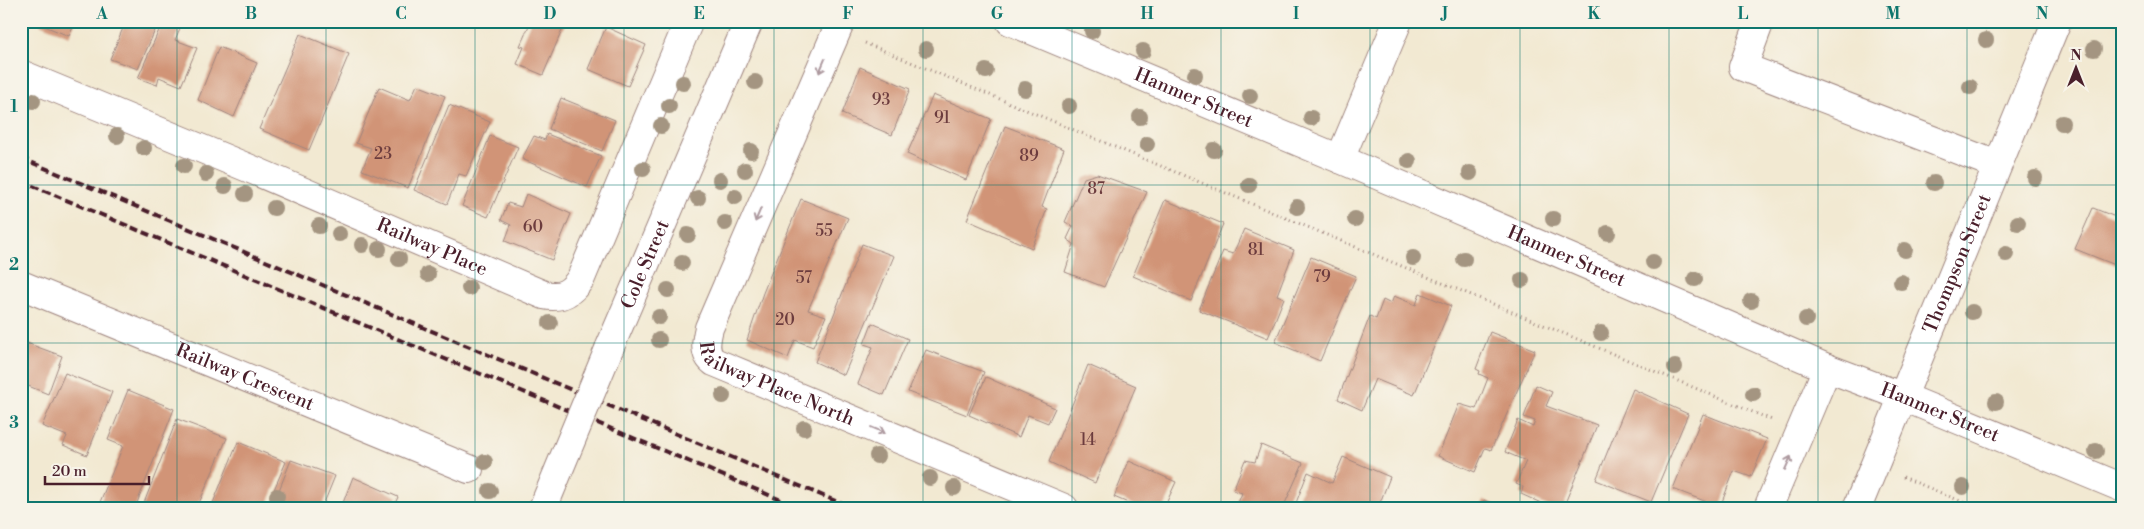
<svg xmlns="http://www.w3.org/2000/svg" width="2144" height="529" font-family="'Libre Bodoni',serif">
<rect width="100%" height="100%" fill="#f7f3e8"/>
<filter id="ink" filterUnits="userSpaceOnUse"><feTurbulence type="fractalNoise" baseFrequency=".02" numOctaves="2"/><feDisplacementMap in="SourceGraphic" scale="10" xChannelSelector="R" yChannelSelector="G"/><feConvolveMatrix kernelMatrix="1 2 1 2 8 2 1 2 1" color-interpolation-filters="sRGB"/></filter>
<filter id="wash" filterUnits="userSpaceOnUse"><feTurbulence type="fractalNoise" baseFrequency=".0096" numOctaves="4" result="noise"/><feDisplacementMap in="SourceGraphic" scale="20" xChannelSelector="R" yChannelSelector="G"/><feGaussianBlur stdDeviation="1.12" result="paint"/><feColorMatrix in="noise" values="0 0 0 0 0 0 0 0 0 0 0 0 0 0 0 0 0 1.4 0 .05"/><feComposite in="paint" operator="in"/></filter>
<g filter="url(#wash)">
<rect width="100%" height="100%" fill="#f2e9d2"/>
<g id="blocks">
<g fill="#d19477">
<polygon points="32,21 76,21 69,36"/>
<polygon points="126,21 159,21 138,69 110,59"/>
<polygon points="163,21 183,21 175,40 197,48 181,86 159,77 157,85 138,78"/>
<polygon points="531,21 566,21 543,75 517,64 524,47 520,46"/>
<polygon points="606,27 646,45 628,86 588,69"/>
<polygon points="300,34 349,54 309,150 259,129"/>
<polygon points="219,47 257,63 234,117 198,100"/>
<polygon points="860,67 910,89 892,135 842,114"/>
<polygon points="417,85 445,96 408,188 362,170 371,148 356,143 379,87 410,100"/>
<polygon points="933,95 991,119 966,180 907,154"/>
<polygon points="561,98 615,120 602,151 549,129"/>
<polygon points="449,105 490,122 466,176 459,174 447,204 414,190"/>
<polygon points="1005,126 1064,149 1042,207 1047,209 1032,248 967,220"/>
<polygon points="547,134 601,156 587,187 522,159 534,136 545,140"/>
<polygon points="490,136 518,147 488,217 462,206"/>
<polygon points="1097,174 1147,192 1104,287 1065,272 1074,244 1067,239 1073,226 1065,222 1084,178"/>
<polygon points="526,194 571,214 552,260 505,241 511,225 501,220 508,203 521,207"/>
<polygon points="801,199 848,218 808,310 826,316 813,347 795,340 788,358 747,340 763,293"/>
<polygon points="1165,200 1223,224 1191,301 1133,276"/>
<polygon points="2093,208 2123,220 2123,268 2075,249"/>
<polygon points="1244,229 1294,250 1277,295 1284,298 1268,338 1199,310 1223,251 1233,254"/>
<polygon points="862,244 894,256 844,375 815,362"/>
<polygon points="1311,257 1356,276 1320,361 1275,342"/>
<polygon points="1420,293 1451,306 1414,395 1375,379 1362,410 1338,399 1370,316 1376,319 1383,300 1391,304 1394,296 1416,305"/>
<polygon points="872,323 908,339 884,395 858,384 873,347 864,344"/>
<polygon points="1490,332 1535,350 1491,450 1485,448 1475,472 1438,456 1459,404 1476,409 1488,378 1479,374 1480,371 1476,369"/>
<polygon points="21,341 62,356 48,394 21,383"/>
<polygon points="926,350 984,372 967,415 908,392"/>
<polygon points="1088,365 1136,386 1095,483 1049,462"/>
<polygon points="65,373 112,392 87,455 63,445 67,436 42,426"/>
<polygon points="986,377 1055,408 1048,423 1028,415 1019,437 969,415"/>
<polygon points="1536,385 1552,392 1546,406 1597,425 1563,508 1552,508 1521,494 1523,487 1516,484 1526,461 1505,452 1518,420 1533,427 1535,421 1524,417"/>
<polygon points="1633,389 1688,414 1651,502 1596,480"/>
<polygon points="128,390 174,409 135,508 101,508 98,507 123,446 108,440"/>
<polygon points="1703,414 1767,439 1751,477 1734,471 1720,507 1673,489"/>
<polygon points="177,419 227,438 197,508 142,508"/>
<polygon points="238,442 286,462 266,508 211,508"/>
<polygon points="1261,445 1303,463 1283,508 1236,508 1242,493 1233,490 1245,460 1255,462"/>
<polygon points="1343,457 1390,477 1378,508 1294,508 1308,472 1332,483"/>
<polygon points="291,460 335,476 322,508 272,508"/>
<polygon points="1129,461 1176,482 1164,508 1140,508 1114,497"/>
<polygon points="353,477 398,497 393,508 341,508"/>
<polygon points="1484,500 1503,508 1480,508"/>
<polygon points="401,502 415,508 399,508"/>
</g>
</g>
</g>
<g filter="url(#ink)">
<use href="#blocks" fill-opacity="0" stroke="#9e847e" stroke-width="1"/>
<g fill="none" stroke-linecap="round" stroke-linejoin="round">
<defs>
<g id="minor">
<path id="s1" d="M841 21 709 328C706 340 703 354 714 362L1064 508"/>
<path id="s2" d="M1010 21 1340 159 1827 368 1901 396 2123 488"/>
<polyline points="1760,21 1743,67 1997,165"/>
<path id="s3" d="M21 74 253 170 544 295C562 299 572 292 581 278L689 21"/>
<polyline points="1340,159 1398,21"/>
<path id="s4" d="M21 285 469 469"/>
<path id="s5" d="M609 349 749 21"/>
<polyline points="1768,508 1827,368"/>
<path id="s6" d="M1857 508 2057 21"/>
</g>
</defs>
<use href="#minor" stroke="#9e847e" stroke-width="30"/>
<g stroke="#9e847e" stroke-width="3" stroke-dasharray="1 4" stroke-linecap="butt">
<polyline points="865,43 1772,420"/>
<polyline points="1903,477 1977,508"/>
</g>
<use href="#minor" stroke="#fff" stroke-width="28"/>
<g stroke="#4a1f2b" stroke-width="4" stroke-dasharray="8 4" stroke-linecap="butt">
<polyline points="21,158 852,508"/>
<polyline points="21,181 800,508"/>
</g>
<defs>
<polyline id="minor-bridge" points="543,508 609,349"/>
</defs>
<use href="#minor-bridge" stroke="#9e847e" stroke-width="30" stroke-linecap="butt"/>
<use href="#minor-bridge" stroke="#fff" stroke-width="28"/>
</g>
<g fill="#a49581">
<circle cx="1092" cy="31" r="8"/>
<circle cx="1986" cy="40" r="8"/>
<circle cx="926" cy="49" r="8"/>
<circle cx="2094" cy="49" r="8"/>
<circle cx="1143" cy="51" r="8"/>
<circle cx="986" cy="71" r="8"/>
<circle cx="1195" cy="75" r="8"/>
<circle cx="755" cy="82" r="8"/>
<circle cx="683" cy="83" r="8"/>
<circle cx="1970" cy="87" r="8"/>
<circle cx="1025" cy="89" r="8"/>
<circle cx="1250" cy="96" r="8"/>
<circle cx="33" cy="101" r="8"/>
<circle cx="669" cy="106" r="8"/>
<circle cx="1069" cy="106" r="8"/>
<circle cx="1140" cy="117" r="8"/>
<circle cx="1311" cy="118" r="8"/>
<circle cx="2062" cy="123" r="8"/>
<circle cx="661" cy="126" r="8"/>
<circle cx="117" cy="136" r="8"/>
<circle cx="1147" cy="144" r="8"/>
<circle cx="144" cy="148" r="8"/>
<circle cx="1214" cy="150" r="8"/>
<circle cx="751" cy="151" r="8"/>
<circle cx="1409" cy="161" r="8"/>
<circle cx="184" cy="166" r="8"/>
<circle cx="643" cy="169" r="8"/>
<circle cx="745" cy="170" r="8"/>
<circle cx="1470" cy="173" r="8"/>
<circle cx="206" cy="174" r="8"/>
<circle cx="2035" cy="178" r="8"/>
<circle cx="720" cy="180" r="8"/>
<circle cx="1934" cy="183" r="8"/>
<circle cx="1249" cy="185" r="8"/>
<circle cx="225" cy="186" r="8"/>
<circle cx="245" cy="194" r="8"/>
<circle cx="735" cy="197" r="8"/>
<circle cx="698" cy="198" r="8"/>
<circle cx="1297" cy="207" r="8"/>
<circle cx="274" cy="208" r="8"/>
<circle cx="1355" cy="219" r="8"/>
<circle cx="1553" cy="219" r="8"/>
<circle cx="725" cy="223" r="8"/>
<circle cx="2018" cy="223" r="8"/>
<circle cx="319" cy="226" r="8"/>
<circle cx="1608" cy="233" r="8"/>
<circle cx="339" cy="234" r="8"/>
<circle cx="688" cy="235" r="8"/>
<circle cx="362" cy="245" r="8"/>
<circle cx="379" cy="249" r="8"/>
<circle cx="1905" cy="250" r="8"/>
<circle cx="2006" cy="254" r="8"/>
<circle cx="1413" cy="258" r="8"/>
<circle cx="399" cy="259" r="8"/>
<circle cx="1464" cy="259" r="8"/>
<circle cx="1653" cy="262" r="8"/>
<circle cx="682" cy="263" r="8"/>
<circle cx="428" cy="274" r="8"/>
<circle cx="1695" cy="279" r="8"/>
<circle cx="1522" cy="280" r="8"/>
<circle cx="1901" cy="282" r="8"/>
<circle cx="469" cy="288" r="8"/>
<circle cx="668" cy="290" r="8"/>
<circle cx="1751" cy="301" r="8"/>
<circle cx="1972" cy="312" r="8"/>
<circle cx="659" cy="317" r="8"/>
<circle cx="1806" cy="319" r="8"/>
<circle cx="550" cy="323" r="8"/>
<circle cx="1601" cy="333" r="8"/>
<circle cx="659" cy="340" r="8"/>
<circle cx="1675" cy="367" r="8"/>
<circle cx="1753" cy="394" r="8"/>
<circle cx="723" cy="396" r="8"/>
<circle cx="1996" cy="402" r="8"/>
<circle cx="804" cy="428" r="8"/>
<circle cx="2096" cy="451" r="8"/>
<circle cx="877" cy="456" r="8"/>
<circle cx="485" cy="462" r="8"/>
<circle cx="930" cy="478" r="8"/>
<circle cx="1963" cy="487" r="8"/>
<circle cx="954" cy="488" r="8"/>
<circle cx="490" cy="491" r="8"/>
<circle cx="277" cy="496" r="8"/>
</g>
<defs><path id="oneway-shaft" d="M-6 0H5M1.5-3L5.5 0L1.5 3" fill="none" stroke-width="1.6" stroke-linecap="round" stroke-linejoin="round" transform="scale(1.25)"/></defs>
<g stroke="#ae9aa0">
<use href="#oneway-shaft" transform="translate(822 66) rotate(113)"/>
<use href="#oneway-shaft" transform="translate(758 215) rotate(113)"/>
<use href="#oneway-shaft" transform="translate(878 430) rotate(23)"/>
<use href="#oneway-shaft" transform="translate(1788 463) rotate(-66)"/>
</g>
</g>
<path fill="none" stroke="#0f766e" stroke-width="1" stroke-opacity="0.55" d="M177 21V508M326 21V508M475 21V508M624 21V508M774 21V508M923 21V508M1072 21V508M1221 21V508M1370 21V508M1520 21V508M1669 21V508M1818 21V508M1967 21V508M21 185H2123M21 343H2123"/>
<g text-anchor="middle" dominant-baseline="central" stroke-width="5" stroke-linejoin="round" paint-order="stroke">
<g font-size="16" fill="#6c3c3e">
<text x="881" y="100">93</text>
<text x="942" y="118">91</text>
<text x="383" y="154">23</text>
<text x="1029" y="156">89</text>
<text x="1096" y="189">87</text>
<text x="533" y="227">60</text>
<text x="824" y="231">55</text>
<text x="1256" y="250">81</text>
<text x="1322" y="277">79</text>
<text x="804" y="278">57</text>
<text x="785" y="320">20</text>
<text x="1088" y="440">14</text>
</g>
<g font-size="19" fill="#4a1f2b" stroke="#f7f3e8">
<text stroke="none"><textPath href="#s2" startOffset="199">Hanmer Street</textPath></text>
<text stroke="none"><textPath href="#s3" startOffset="446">Railway Place</textPath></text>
<text stroke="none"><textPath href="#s2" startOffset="604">Hanmer Street</textPath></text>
<text stroke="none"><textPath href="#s5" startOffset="92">Cole Street</textPath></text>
<text stroke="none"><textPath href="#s6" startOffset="264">Thompson Street</textPath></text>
<text stroke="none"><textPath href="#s4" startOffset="242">Railway Crescent</textPath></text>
<text stroke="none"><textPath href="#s1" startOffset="435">Railway Place North</textPath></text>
<text stroke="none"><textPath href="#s2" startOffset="1009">Hanmer Street</textPath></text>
</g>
</g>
<rect width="2144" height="529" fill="none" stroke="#f7f3e8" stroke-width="55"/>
<g transform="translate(2076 68)" stroke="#f7f3e8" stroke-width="4" paint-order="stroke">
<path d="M0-4L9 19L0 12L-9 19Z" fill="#4a1f2b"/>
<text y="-8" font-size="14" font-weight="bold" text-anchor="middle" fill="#4a1f2b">N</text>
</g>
<path d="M45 476v8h104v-8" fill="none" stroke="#4a1f2b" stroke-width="2.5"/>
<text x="52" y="476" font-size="15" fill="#4a1f2b" stroke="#f7f3e8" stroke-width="4" paint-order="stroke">20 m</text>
<rect x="28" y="28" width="2088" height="474" fill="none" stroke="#0f766e" stroke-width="2"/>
<g font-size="16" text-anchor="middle" font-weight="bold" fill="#0f766e">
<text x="102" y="19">A</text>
<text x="251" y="19">B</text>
<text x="401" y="19">C</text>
<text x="550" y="19">D</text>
<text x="699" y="19">E</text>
<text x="848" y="19">F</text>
<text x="997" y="19">G</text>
<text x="1147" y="19">H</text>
<text x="1296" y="19">I</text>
<text x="1445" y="19">J</text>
<text x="1594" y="19">K</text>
<text x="1743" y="19">L</text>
<text x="1893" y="19">M</text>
<text x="2042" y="19">N</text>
<text x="14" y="112">1</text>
<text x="14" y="270">2</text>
<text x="14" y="428">3</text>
</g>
</svg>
